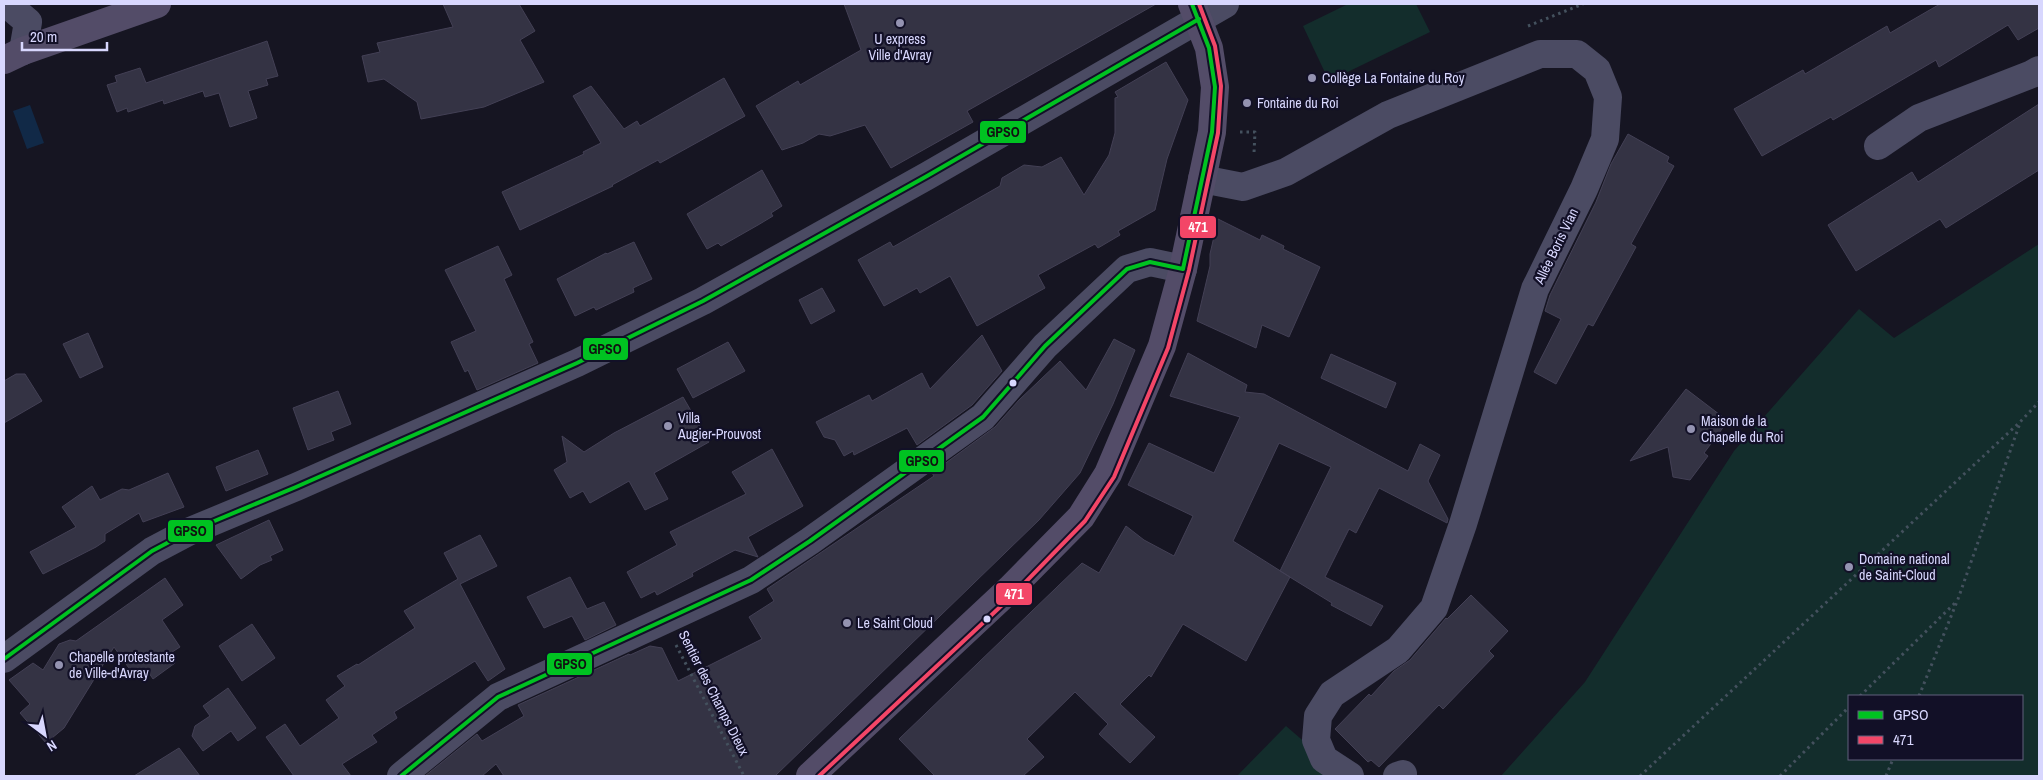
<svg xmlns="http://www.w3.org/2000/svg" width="2043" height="780" font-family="'Archivo Narrow',sans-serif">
<rect width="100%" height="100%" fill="#161522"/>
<g fill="#132d2c" fill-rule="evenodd">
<polygon points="1348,4 1416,4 1430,32 1329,81 1303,26"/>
<path d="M2039 244V776H1501L1585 682 1734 451 1859 309 1894 338ZM1849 696H2022V759H1849Z"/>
<polygon points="1286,726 1344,776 1237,776"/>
</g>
<polygon fill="#112947" points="30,105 44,143 27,149 13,111"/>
<g fill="#343344" stroke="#434055">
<polygon points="443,4 519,4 535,31 520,40 544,82 484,107 421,119 417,102 384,79 368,82 362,56 380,52 377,43 453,27"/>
<polygon points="844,4 1156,4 967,111 973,122 891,168 865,125 830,136 819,134 803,143 782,150 756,106 798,81 800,85 861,50"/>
<polygon points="1940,4 2039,4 2039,28 2018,40 2008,25 1939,67 1936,60 1833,120 1831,117 1762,156 1734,109 1803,70 1805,74 1887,26 1890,33"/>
<polygon points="267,41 278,76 266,79 268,85 248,91 257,118 230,127 219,93 205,97 203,91 164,104 163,100 128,112 127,108 117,112 107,85 117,82 115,76 140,68 146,83"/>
<polygon points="1166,62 1188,100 1167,159 1155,210 1118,231 1120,235 1098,248 1095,244 1038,275 1045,288 977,326 950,276 920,293 917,288 884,306 858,260 890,242 893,247 1000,186 1002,178 1024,165 1042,167 1061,157 1084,195 1109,155 1115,133 1115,98 1118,97 1115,92"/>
<polygon points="724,78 745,116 660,163 658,160 612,185 613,186 520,230 502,192 584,154 583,152 601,143 573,96 591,86 624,129 637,121 640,126"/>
<polygon points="2039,104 2039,170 1946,228 1940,219 1856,271 1828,225 1912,172 1918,182"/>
<polygon points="1628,134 1669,157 1667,162 1674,166 1631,244 1636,247 1593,326 1588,324 1556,384 1534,372 1561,319 1545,311 1550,295 1596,202 1611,164"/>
<polygon points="762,170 782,206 771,213 773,216 758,225 721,246 718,243 707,249 687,214"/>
<polygon points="1218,219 1260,240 1262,235 1284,246 1283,249 1320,267 1289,337 1262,325 1256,348 1197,321 1210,266 1210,254"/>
<polygon points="634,242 652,279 633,288 634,292 596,310 594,307 575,316 557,279 606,253 607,254"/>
<polygon points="498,246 512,275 504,279 533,342 529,344 538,363 477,390 468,370 465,372 451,342 476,331 445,270"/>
<polygon points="822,288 835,311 811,324 799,300"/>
<polygon points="88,333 103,367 80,378 63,344"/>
<polygon points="982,335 1002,371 972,405 917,445 907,428 854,455 853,451 844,456 835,440 824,437 816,422 869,395 872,401 922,373 930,389"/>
<polygon points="1114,339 1135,350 1113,404 1080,473 1039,520 775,776 504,776 496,764 482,776 425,776 477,734 482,741 524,716 518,705 629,654 630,655 650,646 662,648 678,681 762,639 749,617 774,601 767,589 934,476 932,473 995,427 1019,400 1060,361 1086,390"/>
<polygon points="728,342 745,371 693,398 677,369"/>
<polygon points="1188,353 1247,385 1245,392 1264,394 1408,471 1420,444 1440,455 1428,481 1448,519 1447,523 1379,488 1356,533 1349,529 1325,577 1383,606 1371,626 1331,605 1332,603 1280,571 1331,467 1279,443 1233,541 1290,577 1246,661 1183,624 1151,677 1149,675 1120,704 1155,737 1130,763 1099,734 1108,724 1075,692 1027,739 1044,757 1023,776 935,776 899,739 1082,563 1099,573 1126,526 1144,540 1174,556 1193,516 1128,485 1149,443 1214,473 1240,417 1170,396"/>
<polygon points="1331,354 1396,383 1386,408 1321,378"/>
<polygon points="16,374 25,374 42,401 4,423 4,381"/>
<polygon points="1686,389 1728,421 1704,453 1708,456 1690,480 1673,477 1668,447 1630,461"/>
<polygon points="338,391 351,424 331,432 334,440 308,450 293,408"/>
<polygon points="683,397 709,442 654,473 668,499 645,510 629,481 590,503 583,491 570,498 554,470 567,462 562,436 584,452 614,433"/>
<polygon points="772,449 803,506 748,537 758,557 735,550 692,573 693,576 657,595 655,591 641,598 627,572 677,545 670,532 746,494 732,472"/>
<polygon points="258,450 268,474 226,491 216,467"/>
<polygon points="168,473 184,507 143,522 139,513 105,534 105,541 96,547 43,574 30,552 76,527 62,507 92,486 100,500 122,489 129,490"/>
<polygon points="269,520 283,550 270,556 272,560 260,565 241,579 216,545"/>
<polygon points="480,535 497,566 460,584 505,669 488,681 475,661 394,712 397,718 372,735 377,742 342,764 351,776 294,776 266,737 285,724 300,746 339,718 326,700 345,686 337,676 357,664 358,665 415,628 404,611 458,579 444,553"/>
<polygon points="570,577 587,609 604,602 616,625 585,640 572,616 544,628 527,597"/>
<polygon points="165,578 183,605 162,620 180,647 169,654 175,663 153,679 147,670 136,678 114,647 64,728 46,743 20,713 30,704 9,680 33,663 43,670 59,644 70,640 76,641"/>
<polygon points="1471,595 1508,631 1489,651 1494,656 1443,709 1439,705 1379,767 1371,760 1368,762 1335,729 1369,694 1371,696 1394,671 1410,660 1446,618 1447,619"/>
<polygon points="252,624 275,658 242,681 219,646"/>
<polygon points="228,688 256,728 238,741 231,731 203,751 192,736 195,726 210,716 203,706"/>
<polygon points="179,748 200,776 134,776"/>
</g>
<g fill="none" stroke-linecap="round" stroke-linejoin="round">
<g stroke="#44515e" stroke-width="3" stroke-dasharray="2.5 4" stroke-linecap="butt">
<polyline points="1528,26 1583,4"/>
<polyline points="1240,132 1255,132 1254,153"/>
<polyline points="676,645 744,776"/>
<polyline points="1860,696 1956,602"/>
<polyline points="1919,696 1958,599 2020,423"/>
<polyline points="1640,776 2020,422 2039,402"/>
<polyline points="1780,776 1849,707"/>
<polyline points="1886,776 1893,759"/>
</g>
<g stroke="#4b4b63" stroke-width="28">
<polyline points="7,4 28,22 23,51"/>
<polyline points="1878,146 1919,118 2032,74 2039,70"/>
<polyline points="1202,179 1243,187 1286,172 1388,115 1540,54 1577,54 1597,70 1608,97 1605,139 1584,189 1535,289 1463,524 1434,608 1398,650 1332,694 1318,716 1316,740 1324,759 1350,776"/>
<polyline points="4,659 152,551 188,532 296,487 577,363 703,301 927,176 1225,4"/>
<polyline points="401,776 498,697 751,580 810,541 983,417 1045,346 1127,269 1150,262 1183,269"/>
<polyline points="1397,776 1403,774"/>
</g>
<g stroke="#534c68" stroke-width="28">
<polyline points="4,60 23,51 157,4"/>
<polyline points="810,776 1010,589 1081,517 1108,474 1162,346 1183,269 1212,132 1215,87 1209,48 1192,4"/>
</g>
<defs>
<g id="bus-1">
<polyline points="4,659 152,551 188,532 296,487 577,363 703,301 927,176 1199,19"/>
<polyline points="401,776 498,697 751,580 810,541 983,417 1045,346 1127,269 1150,262 1183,269 1212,132 1215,87 1209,48 1192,4"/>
</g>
<polyline id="bus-2" points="819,776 1014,594 1085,521 1114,477 1168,348 1189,270 1218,133 1221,86 1215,46 1199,4"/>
</defs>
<use href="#bus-1" stroke="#121027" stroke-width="8"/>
<use href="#bus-2" stroke="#121027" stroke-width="8"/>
<use href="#bus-1" stroke="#00c221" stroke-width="4"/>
<use href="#bus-2" stroke="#f34667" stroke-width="4"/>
</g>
<g fill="#9493b1" stroke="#121027" stroke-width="2">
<circle cx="900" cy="23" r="5"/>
<circle cx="1312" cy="78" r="5"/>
<circle cx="1247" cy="103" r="5"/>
<circle cx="668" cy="426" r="5"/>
<circle cx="1691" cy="429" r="5"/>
<circle cx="1849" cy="567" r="5"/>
<circle cx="847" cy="623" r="5"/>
<circle cx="59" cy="665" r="5"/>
</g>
<g fill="#d8d7fe" stroke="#121027" stroke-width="2">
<circle cx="1013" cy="383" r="4.5"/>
<circle cx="987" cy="619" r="4.5"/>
</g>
<g text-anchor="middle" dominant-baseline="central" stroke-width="4.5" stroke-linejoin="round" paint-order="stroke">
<g font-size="14" fill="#d8d7fe" stroke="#121027" text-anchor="start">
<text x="900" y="39" text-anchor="middle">U express<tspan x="900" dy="16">Ville d'Avray</tspan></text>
<text x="1322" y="78">Collège La Fontaine du Roy</text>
<text x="1257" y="103">Fontaine du Roi</text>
<text x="678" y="418">Villa<tspan x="678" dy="16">Augier-Prouvost</tspan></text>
<text x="1701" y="421">Maison de la<tspan x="1701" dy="16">Chapelle du Roi</tspan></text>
<text x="1859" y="559">Domaine national<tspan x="1859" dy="16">de Saint-Cloud</tspan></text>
<text x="857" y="623">Le Saint Cloud</text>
<text x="69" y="657">Chapelle protestante<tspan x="69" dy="16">de Ville-d'Avray</tspan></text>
</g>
<g font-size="14" fill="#d8d7fe" stroke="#121027">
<text transform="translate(1556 246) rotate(-64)">Allée Boris Vian</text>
<text transform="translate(714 693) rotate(63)">Sentier des Champs Dieux</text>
</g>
</g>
<g stroke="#121027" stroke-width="2">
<rect x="979" y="120" width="48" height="24" rx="5" fill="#00c221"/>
<rect x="1179" y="215" width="38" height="24" rx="5" fill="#f34667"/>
<rect x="582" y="337" width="47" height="24" rx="5" fill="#00c221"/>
<rect x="898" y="449" width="47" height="24" rx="5" fill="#00c221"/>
<rect x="167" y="519" width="47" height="24" rx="5" fill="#00c221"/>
<rect x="995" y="582" width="38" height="24" rx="5" fill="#f34667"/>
<rect x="546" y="652" width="47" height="24" rx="5" fill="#00c221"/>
</g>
<g font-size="14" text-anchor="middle" font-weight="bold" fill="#fff">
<text x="1198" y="232">471</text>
<text x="1014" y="599">471</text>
</g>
<g font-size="14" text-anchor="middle" font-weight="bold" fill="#111">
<text x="1003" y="137">GPSO</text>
<text x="605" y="354">GPSO</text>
<text x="922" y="466">GPSO</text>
<text x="190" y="536">GPSO</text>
<text x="570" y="669">GPSO</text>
</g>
<rect width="2043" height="780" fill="none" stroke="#d8d7fe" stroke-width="10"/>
<rect x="1848" y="695" width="175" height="65" fill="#121027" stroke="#61607d"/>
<rect x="1858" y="711" width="25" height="8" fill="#00c221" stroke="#61607d"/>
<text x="1893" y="720" font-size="15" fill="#d8d7fe">GPSO</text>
<rect x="1858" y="736" width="25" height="8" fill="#f34667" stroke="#61607d"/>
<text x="1893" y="745" font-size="15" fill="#d8d7fe">471</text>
<g transform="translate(45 735) rotate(148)" stroke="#121027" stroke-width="4" paint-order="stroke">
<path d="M0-4L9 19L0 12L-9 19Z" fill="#d8d7fe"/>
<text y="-8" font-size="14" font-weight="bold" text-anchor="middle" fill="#d8d7fe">N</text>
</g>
<path d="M22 42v8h85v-8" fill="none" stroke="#d8d7fe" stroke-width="2.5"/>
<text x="30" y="42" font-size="15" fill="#d8d7fe" stroke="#121027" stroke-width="4" paint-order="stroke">20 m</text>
</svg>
